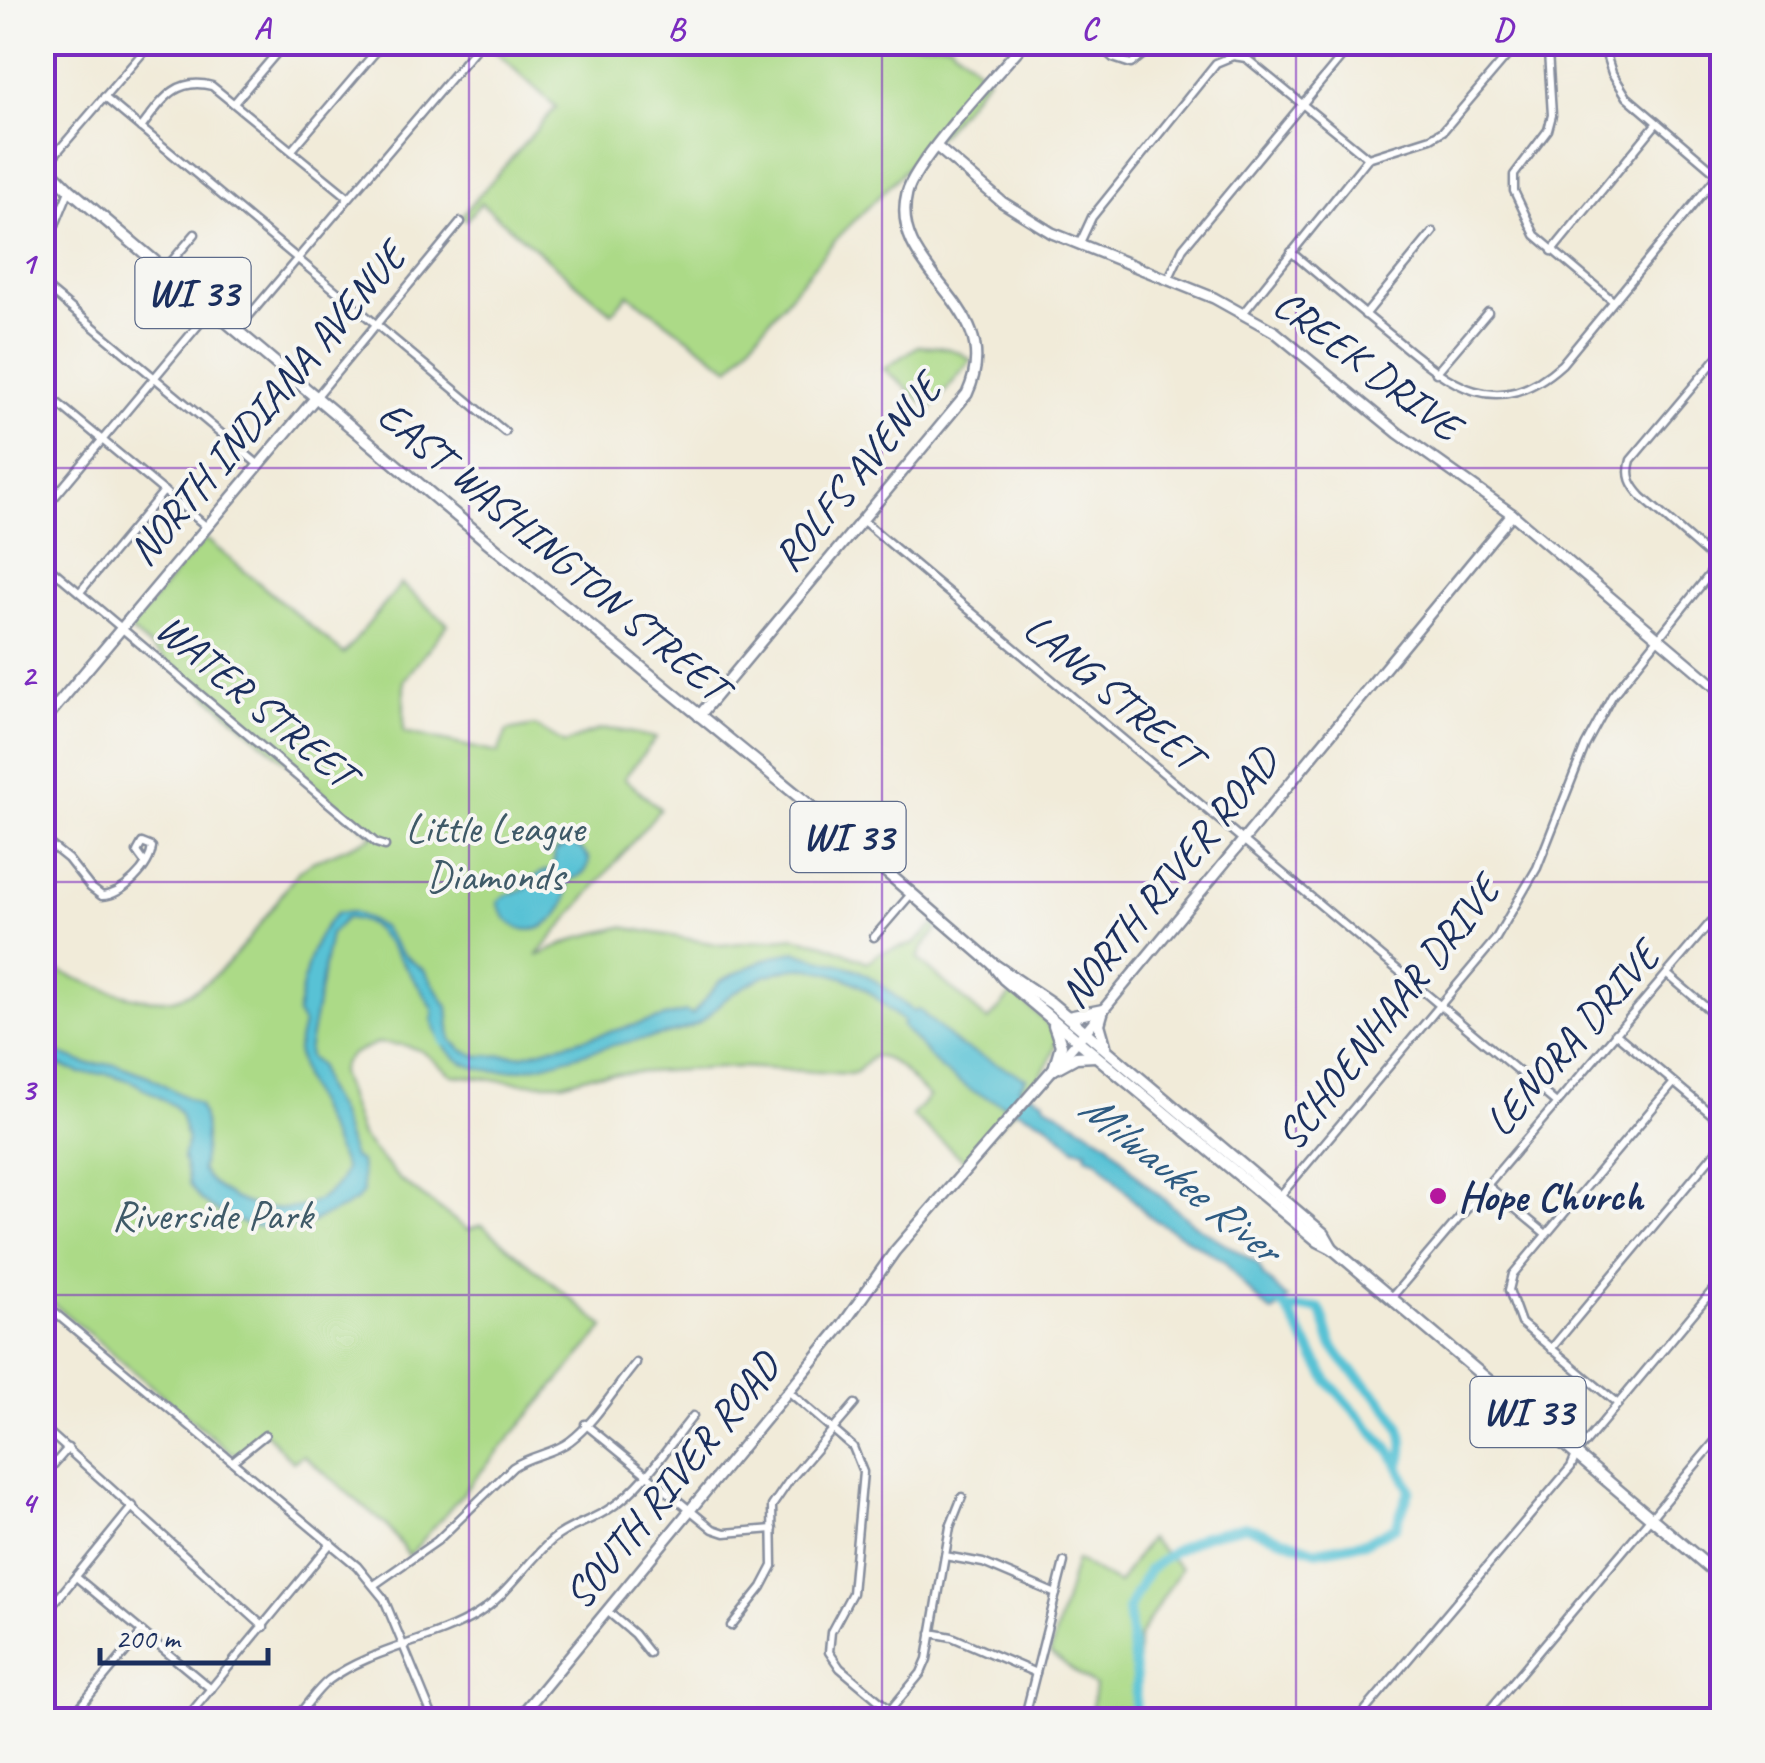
<svg xmlns="http://www.w3.org/2000/svg" width="1765" height="1763" font-family="Caveat,sans-serif">
<rect width="100%" height="100%" fill="#f6f6f2"/>
<filter id="ink" filterUnits="userSpaceOnUse"><feTurbulence type="fractalNoise" baseFrequency=".01" numOctaves="2"/><feDisplacementMap in="SourceGraphic" scale="20" xChannelSelector="R" yChannelSelector="G"/><feConvolveMatrix kernelMatrix="1 2 1 2 8 2 1 2 1" color-interpolation-filters="sRGB"/></filter>
<filter id="wash" filterUnits="userSpaceOnUse"><feTurbulence type="fractalNoise" baseFrequency=".0048" numOctaves="4" result="noise"/><feDisplacementMap in="SourceGraphic" scale="40" xChannelSelector="R" yChannelSelector="G"/><feGaussianBlur stdDeviation="2.25" result="paint"/><feColorMatrix in="noise" values="0 0 0 0 0 0 0 0 0 0 0 0 0 0 0 0 0 1.4 0 .05"/><feComposite in="paint" operator="in"/></filter>
<g filter="url(#wash)">
<rect width="100%" height="100%" fill="#f1ebd9"/>
<g fill="#acda87" stroke="#648472" stroke-width="2.5">
<polygon points="486,43 949,43 988,77 943,132 836,239 730,368 628,294 612,313 481,203 466,220 461,216 556,107"/>
<path d="M918 346C939 346 954 347 971 360L931 409 884 369Z"/>
<path d="M206 539 344 654 401 584 448 624 404 680V732L498 753 507 731 535 726 565 744C607 722 611 729 656 738L624 778 660 809 537 956 581 937 622 927 722 945 794 937 825 944 868 962 879 953 914 944 935 924 939 927 923 947 918 959 988 1021 1013 993 1044 1020 1057 1037C1053 1076 992 1132 966 1162L912 1116 929 1097C908 1079 902 1060 873 1056L857 1072 850 1074 740 1067 591 1075 562 1083H526L452 1075 422 1051 404 1045 377 1043 352 1054 343 1063 340 1073 361 1136 399 1179 468 1230 482 1225 605 1327 409 1556 387 1526 303 1455 293 1462 265 1432 238 1454 230 1452 43 1295V965C79 978 121 1000 161 1000 216 1001 268 911 298 872L312 862 374 836 130 630 178 569Z"/>
<polygon points="1149,1539 1181,1568 1138,1638 1136,1720 1090,1720 1095,1686 1050,1654 1076,1560 1118,1584"/>
</g>
<g fill="#59c2d5" stroke="#3a789a" stroke-width="2.5">
<path d="M571 844 581 849 589 859C588 874 581 876 568 880 567 888 568 897 564 905 548 938 509 939 498 902 507 891 517 894 527 887 540 877 529 875 553 869L555 851Z"/>
<path d="M353 912 382 927 400 952 425 971 448 1007 451 1040 464 1051 478 1056 523 1055 673 1015 686 1012 692 1015 720 981 766 959 795 951C803 957 841 963 855 969 876 978 896 998 914 1012L918 1009 958 1045 1026 1078 1019 1088 1044 1100 1045 1104 1108 1142 1142 1181 1195 1225 1258 1264 1264 1277 1288 1299 1272 1313 1244 1286 1224 1261 1147 1215 1098 1160 1086 1156 1087 1150 1075 1148 1047 1123 972 1091 942 1070 902 1026 904 1022C890 1012 878 998 864 988 851 978 822 970 806 968 782 965 742 985 723 1001 714 1009 707 1019 695 1025 668 1037 635 1039 606 1047 547 1062 455 1104 432 1019L435 1012C424 993 386 936 370 925 362 920 355 919 346 918L330 934 308 1051 309 1057 319 1066 324 1087 338 1112 353 1158 360 1162 363 1192 357 1200 343 1208 303 1226 274 1228 247 1225 216 1211 201 1200 190 1186 183 1158 187 1140 180 1114 174 1106 131 1081 109 1074 80 1073 43 1059V1047L87 1064H115L148 1076 199 1105C208 1127 205 1147 201 1170 231 1216 323 1228 345 1169L303 1077 297 1050 303 1024 297 1014C305 976 308 940 337 913Z"/>
</g>
<g fill="none" stroke-linecap="round" stroke-linejoin="round">
<g stroke="#59c2d5" stroke-width="10">
<polyline points="438,1004 445,1041"/>
<path d="M1287 1309 1319 1308C1326 1320 1326 1332 1332 1344 1354 1387 1421 1412 1399 1467"/>
<polyline points="1135,1720 1136,1680 1128,1610 1148,1570 1174,1551 1203,1536 1245,1526 1317,1551 1366,1542 1396,1526 1410,1489 1392,1453 1328,1381 1287,1309 1275,1298"/>
</g>
</g>
</g>
<g filter="url(#ink)">
<g fill="none" stroke-linecap="round" stroke-linejoin="round">
<defs>
<g id="street">
<polyline points="1095,42 1113,58 1131,64 1159,42"/>
<path d="M1361 42C1377 54 1397 56 1413 42"/>
<polyline points="1602,42 1612,73 1627,97 1722,178"/>
<polyline points="1707,42 1722,47"/>
<polyline points="1548,52 1552,115 1548,130 1514,175 1514,191 1535,235 1613,301"/>
<polyline points="104,97 505,432"/>
<polyline points="235,102 286,42"/>
<path d="M141 128C161 102 175 76 212 86L348 197"/>
<polyline points="292,150 384,42"/>
<polyline points="46,165 152,42"/>
<polyline points="1079,245 1092,217 1216,63 1233,56 1246,58 1368,158"/>
<polyline points="1552,251 1656,124"/>
<path d="M1291 252C1323 279 1355 306 1387 332 1444 379 1493 427 1562 364L1722 170"/>
<polyline points="42,257 69,191"/>
<polyline points="165,269 195,234"/>
<polyline points="1168,280 1183,248 1354,42"/>
<polyline points="42,284 259,465"/>
<polyline points="1244,312 1368,158 1431,138 1443,131 1507,56 1523,49 1583,51 1614,42"/>
<polyline points="1365,315 1433,232"/>
<polyline points="237,330 478,46 474,42"/>
<path d="M1722 352 1631 460C1626 476 1631 485 1642 497L1722 567"/>
<polyline points="1436,373 1488,312"/>
<polyline points="42,390 207,527"/>
<polyline points="317,396 461,222"/>
<polyline points="42,512 211,310"/>
<polyline points="862,520 1555,1102"/>
<polyline points="42,561 376,843 385,846"/>
<polyline points="80,592 164,491"/>
<path d="M42 838 68 859 90 887 102 896C122 895 150 868 152 847L142 843 137 852 145 863"/>
<polyline points="874,937 912,893"/>
<polyline points="1667,974 1722,1021"/>
<polyline points="1615,1033 1722,1123"/>
<polyline points="1487,1185 1546,1234"/>
<polyline points="1280,1196 1495,940 1537,868 1585,746 1612,696 1722,559"/>
<polyline points="1391,1298 1722,909"/>
<polyline points="42,1302 357,1566 384,1599 434,1720"/>
<polyline points="1551,1349 1722,1144"/>
<polyline points="788,1391 853,1447 863,1472 852,1593 831,1632 829,1652 840,1668 902,1720"/>
<polyline points="1618,1404 1521,1323 1509,1290 1513,1274 1673,1084"/>
<polyline points="585,1424 713,1529 725,1533 773,1529"/>
<polyline points="42,1426 264,1627"/>
<polyline points="234,1460 265,1435"/>
<polyline points="42,1478 68,1448"/>
<polyline points="945,1556 983,1563 1056,1594"/>
<polyline points="76,1577 211,1689"/>
<path d="M374 1585 437 1541 513 1467C531 1455 553 1454 570 1441 595 1422 615 1388 636 1363"/>
<polyline points="607,1611 634,1634 649,1653"/>
<polyline points="42,1618 133,1506"/>
<polyline points="731,1626 762,1587 773,1566 772,1506 789,1481 855,1404"/>
<polyline points="931,1633 952,1637 1036,1673"/>
<polyline points="69,1720 142,1632"/>
<polyline points="185,1720 331,1543"/>
<path d="M294 1720C305 1708 316 1690 329 1680 373 1648 431 1642 476 1615 508 1595 525 1564 552 1540 569 1525 593 1521 612 1507 645 1485 668 1446 693 1416"/>
<polyline points="417,1720 431,1715"/>
<polyline points="882,1720 921,1673 927,1659 950,1527 962,1497"/>
<polyline points="1024,1720 1064,1562"/>
<polyline points="1357,1720 1571,1467 1577,1453 1722,1279"/>
<polyline points="1481,1720 1722,1433"/>
</g>
<g id="secondary">
<polyline points="937,147 1002,202 1052,233 1214,298 1275,332 1398,433 1512,514 1722,692"/>
<path d="M699 716 967 394C1009 304 887 274 907 193 914 162 999 72 1025 42"/>
<polyline points="42,723 317,396"/>
<polyline points="517,1720 841,1327 895,1251 1085,1032 1512,514"/>
</g>
<g id="primary">
<polyline points="42,162 70,190 483,538 803,800 993,964 1051,1003 1324,1234 1332,1248"/>
<polyline points="996,969 1004,979 1318,1241 1332,1248 1722,1578"/>
<polyline points="1103,1010 1099,1024 1105,1045"/>
<polyline points="1068,1017 1103,1010"/>
<polyline points="1054,1069 1061,1045 1054,1025"/>
<polyline points="1054,1069 1076,1057 1095,1056"/>
</g>
</defs>
<use href="#street" stroke="#868d9c" stroke-width="11"/>
<use href="#secondary" stroke="#868d9c" stroke-width="14"/>
<use href="#primary" stroke="#868d9c" stroke-width="15"/>
<use href="#street" stroke="#fff" stroke-width="6"/>
<use href="#secondary" stroke="#fff" stroke-width="9"/>
<use href="#primary" stroke="#fff" stroke-width="10"/>
</g>
</g>
<path fill="none" stroke="#7b2cbf" stroke-width="2.5" stroke-opacity="0.55" d="M469 42V1720M882 42V1720M1296 42V1720M42 468H1722M42 882H1722M42 1295H1722"/>
<circle fill="#b5179e" stroke="#f6f6f2" stroke-width="4" cx="1438" cy="1196" r="10"/>
<g text-anchor="middle" dominant-baseline="central" stroke-width="8" stroke-linejoin="round" paint-order="stroke">
<g fill="#f6f6f2" stroke="#5d6b8a" stroke-width="2.5">
<rect x="135.5" y="258" width="115" height="70" rx="8"/>
<rect x="790.5" y="802" width="115" height="70" rx="8"/>
<rect x="1470.5" y="1377" width="115" height="70" rx="8"/>
</g>
<g font-size="40" font-weight="bold" fill="#1b2f5e">
<text x="193" y="293">WI 33</text>
<text x="848" y="837">WI 33</text>
<text x="1528" y="1412">WI 33</text>
</g>
<g font-size="42" fill="#1b2f5e" stroke="#f6f6f2">
<text transform="translate(1367 365) rotate(37)">CREEK DRIVE</text>
<text transform="translate(267 404) rotate(-50)">NORTH INDIANA AVENUE</text>
<text transform="translate(857 473) rotate(-51)">ROLFS AVENUE</text>
<text transform="translate(553 551) rotate(40)">EAST WASHINGTON STREET</text>
<text transform="translate(1113 692) rotate(40)">LANG STREET</text>
<text transform="translate(256 701) rotate(40)">WATER STREET</text>
<text transform="translate(1169 878) rotate(-51)">NORTH RIVER ROAD</text>
<text transform="translate(1388 1013) rotate(-52)">SCHOENHAAR DRIVE</text>
<text transform="translate(1572 1039) rotate(-49)">LENORA DRIVE</text>
<text transform="translate(672 1481) rotate(-51)">SOUTH RIVER ROAD</text>
</g>
<g font-size="42" fill="#3f5a68" stroke="#f6f6f2">
<text x="495" y="828">Little League<tspan x="495" dy="48">Diamonds</tspan></text>
<text x="212" y="1215">Riverside Park</text>
</g>
<g font-size="42" font-weight="bold" fill="#1b2f5e" stroke="#f6f6f2" text-anchor="start">
<text x="1458" y="1196">Hope Church</text>
</g>
<g font-size="45" font-style="italic" fill="#2e5b82" stroke="#f6f6f2">
<text transform="translate(1180 1177) rotate(39)">Milwaukee River</text>
</g>
</g>
<rect width="1765" height="1763" fill="none" stroke="#f6f6f2" stroke-width="110"/>
<path d="M100 1648v15h168v-15" fill="none" stroke="#1b2f5e" stroke-width="5"/>
<text x="115" y="1648" font-size="30" fill="#1b2f5e" stroke="#f6f6f2" stroke-width="8" paint-order="stroke">200 m</text>
<rect x="55" y="55" width="1655" height="1653" fill="none" stroke="#7b2cbf" stroke-width="4"/>
<g font-size="32" text-anchor="middle" font-weight="bold" fill="#7b2cbf">
<text x="262" y="39">A</text>
<text x="676" y="39">B</text>
<text x="1089" y="39">C</text>
<text x="1503" y="39">D</text>
<text x="28" y="273">1</text>
<text x="28" y="686">2</text>
<text x="28" y="1100">3</text>
<text x="28" y="1513">4</text>
</g>
</svg>
